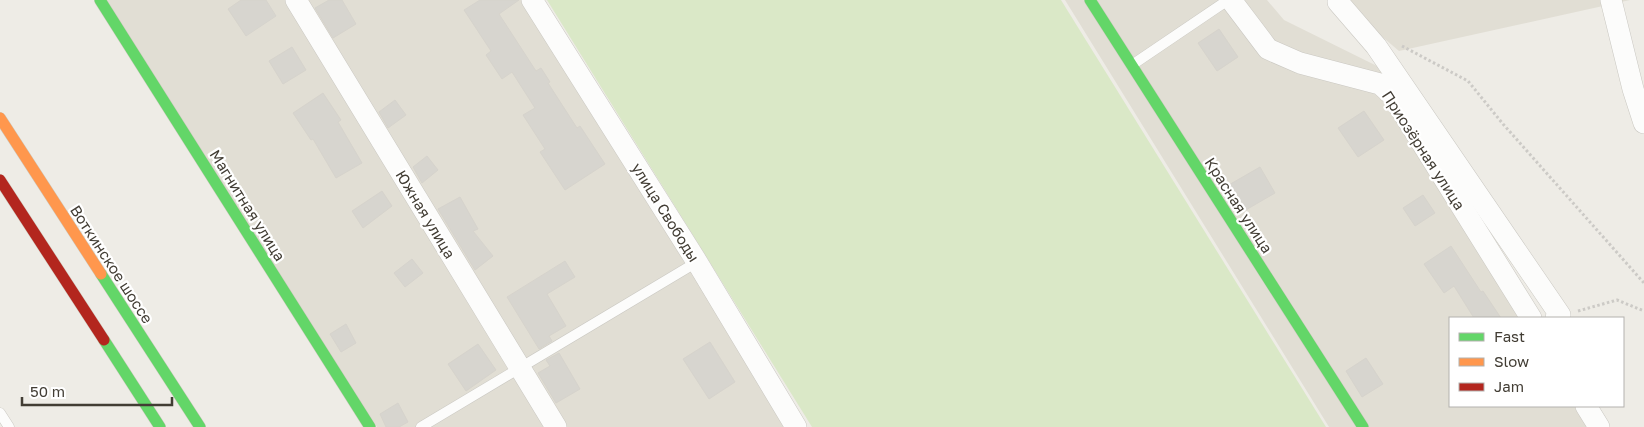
<svg xmlns="http://www.w3.org/2000/svg" width="1644" height="427" font-family="'Golos Text',sans-serif">
<rect width="100%" height="100%" fill="#eeece6"/>
<g fill="#e1ded4">
<polygon points="103,0 542,0 806,427 377,427"/>
<polygon points="1065,0 1267,0 1284,20 1381,68 1538,318 1450,318 1450,406 1593,406 1606,427 1329,427"/>
<polygon points="1339,0 1630,0 1399,51"/>
</g>
<polygon fill="#dae8c7" points="547,0 1061,0 1326,427 812,427"/>
<g fill="#d7d5cf" stroke="#d6d3cc">
<polygon points="241,0 266,0 276,16 246,36 228,9"/>
<polygon points="329,0 342,0 356,24 333,38 315,8"/>
<polygon points="480,0 519,0 499,14 536,71 541,68 550,82 548,83 577,128 580,126 605,164 565,190 540,152 545,149 523,115 535,108 512,72 502,79 486,55 491,51 464,10"/>
<polygon points="1219,29 1238,57 1217,71 1198,43"/>
<polygon points="292,47 306,70 283,84 269,61"/>
<polygon points="323,93 341,120 338,122 362,163 336,178 313,139 311,140 293,113"/>
<polygon points="395,100 406,115 388,128 379,112"/>
<polygon points="1364,111 1384,140 1358,157 1338,128"/>
<polygon points="427,156 438,170 422,183 413,167"/>
<polygon points="1260,167 1275,193 1244,211 1227,186"/>
<polygon points="382,191 392,206 363,228 352,211"/>
<polygon points="1423,195 1435,213 1415,226 1403,208"/>
<polygon points="460,197 478,229 473,231 493,256 475,270 438,209"/>
<polygon points="1451,246 1481,292 1483,291 1501,318 1474,318 1454,286 1444,293 1424,264"/>
<polygon points="412,259 423,273 405,287 394,273"/>
<polygon points="565,261 575,277 547,294 566,326 549,336 552,341 539,349 507,297"/>
<polygon points="346,324 356,343 341,352 330,334"/>
<polygon points="710,342 735,382 709,399 683,359"/>
<polygon points="478,344 496,370 466,391 448,364"/>
<polygon points="559,353 580,389 556,403 538,373 550,366 546,360"/>
<polygon points="1366,358 1383,384 1362,397 1346,371"/>
<polygon points="398,403 408,422 399,427 386,427 380,414"/>
</g>
<g fill="none" stroke-linecap="round" stroke-linejoin="round">
<defs>
<g id="lane">
<polyline points="1132,65 1228,0"/>
<polyline points="0,413 9,427"/>
<polyline points="421,427 697,262"/>
</g>
<g id="street">
<polyline points="296,0 556,427"/>
<polyline points="532,0 697,262 796,427"/>
<polyline points="1231,0 1268,49 1300,63 1380,84 1392,95 1531,318"/>
<polyline points="1611,0 1633,89 1644,123"/>
<polyline points="1338,2 1376,46 1560,315 1556,318"/>
<polyline points="1586,406 1599,427"/>
</g>
<g id="fast">
<polyline points="100,0 370,427"/>
<polyline points="1090,0 1363,427"/>
<polyline points="101,274 200,427"/>
<polyline points="104,340 160,427"/>
</g>
<polyline id="slow" points="0,118 101,274"/>
<polyline id="jam" points="0,180 104,340"/>
</defs>
<use href="#lane" stroke="#cac8c2" stroke-width="11"/>
<use href="#street" stroke="#cac8c2" stroke-width="22"/>
<use href="#fast" stroke="#ccc9be" stroke-width="12"/>
<use href="#slow" stroke="#ccc9be" stroke-width="12"/>
<use href="#jam" stroke="#ccc9be" stroke-width="12"/>
<g stroke="#cccac6" stroke-width="3" stroke-dasharray="2.5 2.5" stroke-linecap="butt">
<polyline points="1402,46 1468,81 1503,124 1644,283"/>
<polyline points="1578,311 1617,300 1644,311"/>
</g>
<use href="#lane" stroke="#fcfcfb" stroke-width="10"/>
<use href="#street" stroke="#fcfcfb" stroke-width="21"/>
<use href="#fast" stroke="#63d668" stroke-width="11"/>
<use href="#slow" stroke="#ff974d" stroke-width="11"/>
<use href="#jam" stroke="#b3261e" stroke-width="11"/>
</g>
<g text-anchor="middle" dominant-baseline="central" stroke-width="4.5" stroke-linejoin="round" paint-order="stroke">
<g font-size="15" fill="#423d34" stroke="#fff">
<text transform="translate(1424 150) rotate(57)">Приозёрная улица</text>
<text transform="translate(248 205) rotate(58)">Магнитная улица</text>
<text transform="translate(1239 205) rotate(57)">Красная улица</text>
<text transform="translate(666 212) rotate(58)">улица Свободы</text>
<text transform="translate(426 214) rotate(59)">Южная улица</text>
<text transform="translate(112 264) rotate(57)">Воткинское шоссе</text>
</g>
</g>
<rect x="1449" y="317" width="175" height="90" fill="#ffffff" stroke="#b3b1ae"/>
<rect x="1459" y="333" width="25" height="8" fill="#63d668" stroke="#b3b1ae"/>
<text x="1494" y="342" font-size="15" fill="#423d34">Fast</text>
<rect x="1459" y="358" width="25" height="8" fill="#ff974d" stroke="#b3b1ae"/>
<text x="1494" y="367" font-size="15" fill="#423d34">Slow</text>
<rect x="1459" y="383" width="25" height="8" fill="#b3261e" stroke="#b3b1ae"/>
<text x="1494" y="392" font-size="15" fill="#423d34">Jam</text>
<path d="M22 397v8h150v-8" fill="none" stroke="#423d34" stroke-width="2.5"/>
<text x="30" y="397" font-size="15" fill="#423d34" stroke="#ffffff" stroke-width="4" paint-order="stroke">50 m</text>
</svg>
